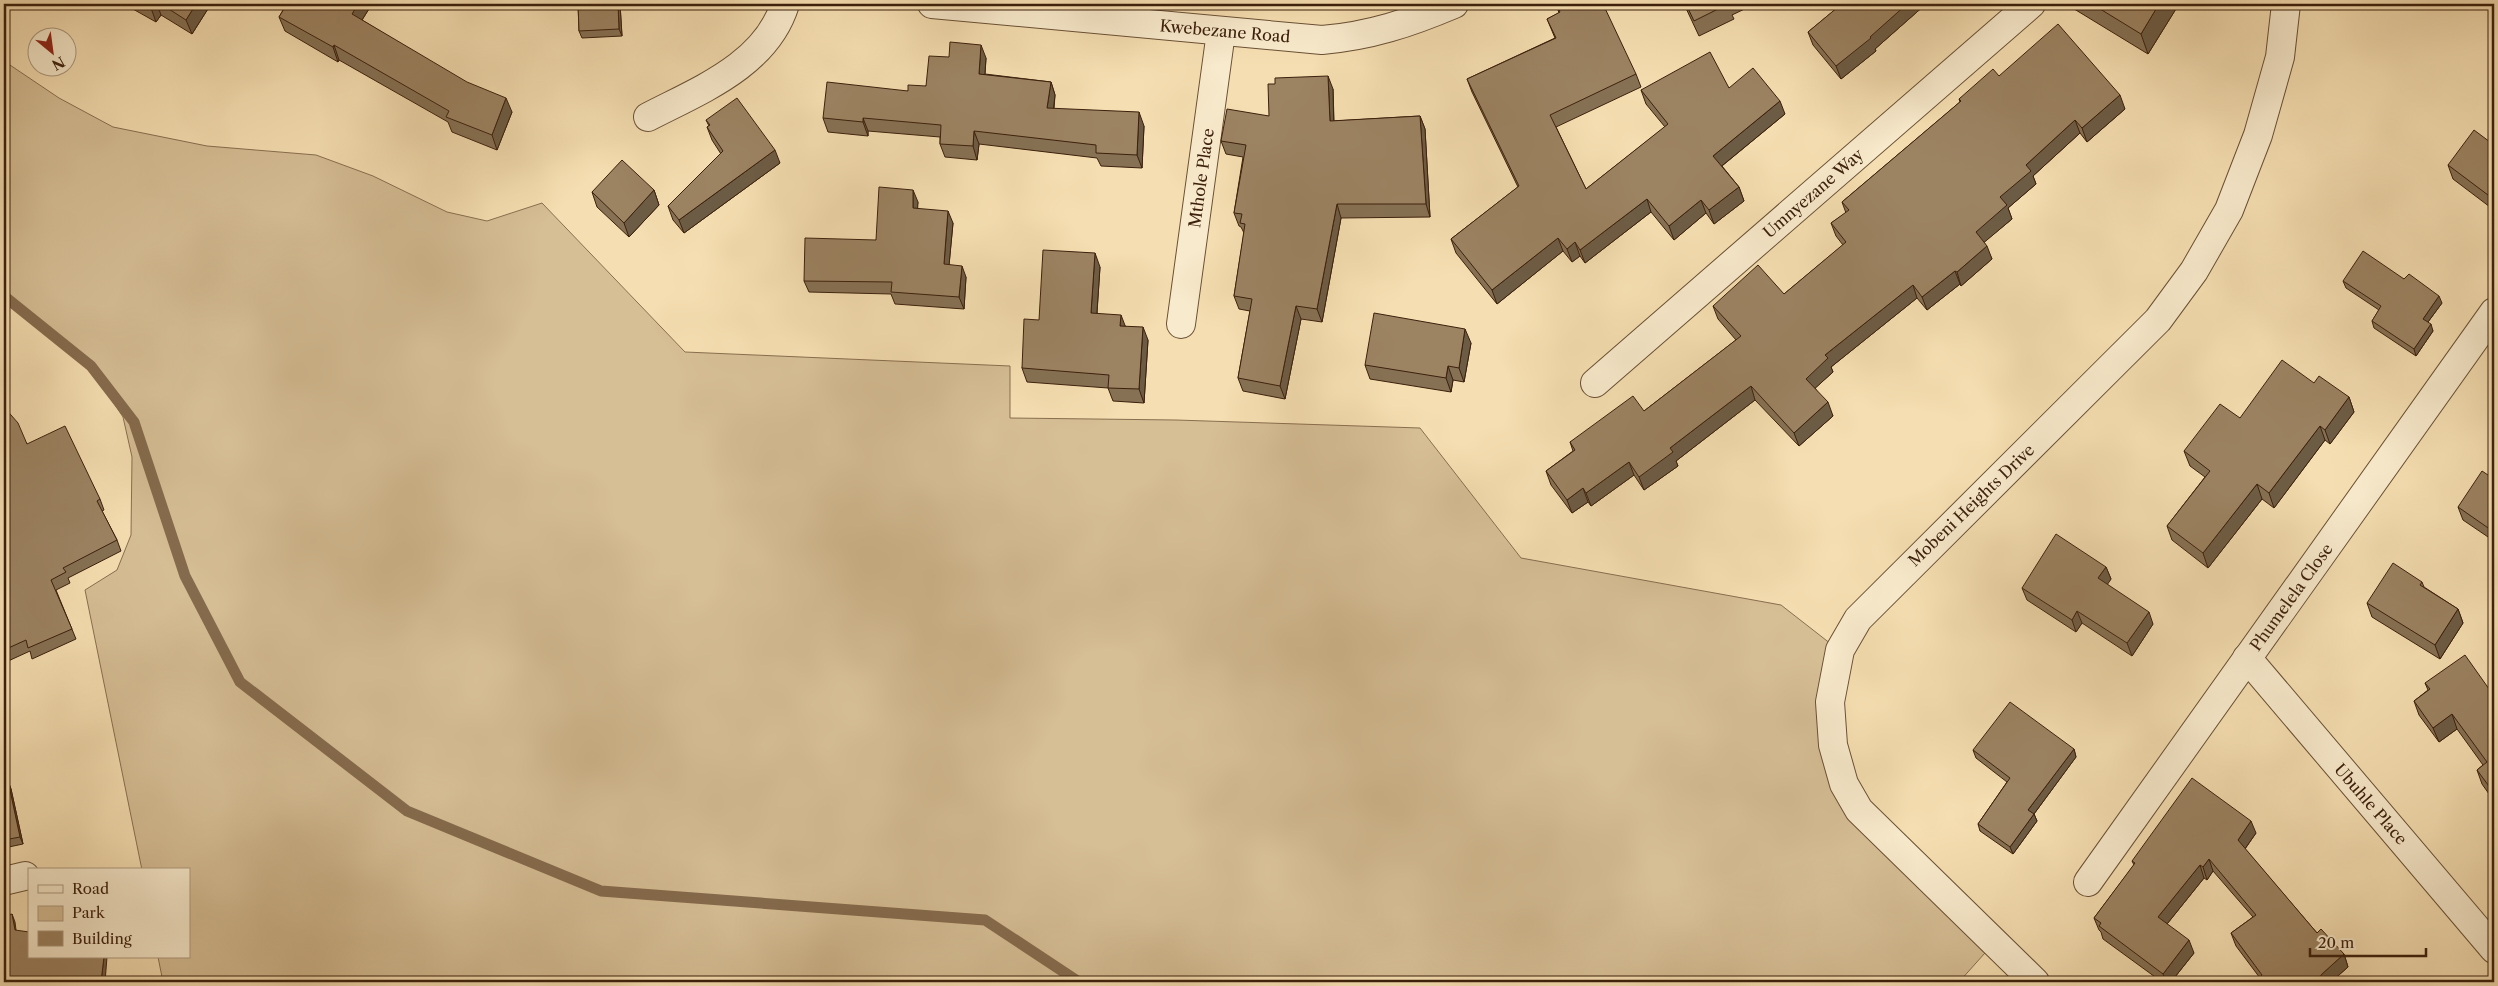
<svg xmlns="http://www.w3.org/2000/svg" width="2498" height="986" font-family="'Libre Caslon Text',serif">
<rect width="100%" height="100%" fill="#f5deb1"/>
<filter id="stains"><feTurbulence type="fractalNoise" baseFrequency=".004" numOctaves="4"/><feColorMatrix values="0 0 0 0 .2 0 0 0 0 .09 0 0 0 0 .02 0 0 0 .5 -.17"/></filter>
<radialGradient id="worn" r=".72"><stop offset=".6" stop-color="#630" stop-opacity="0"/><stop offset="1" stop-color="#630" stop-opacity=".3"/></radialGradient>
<polygon fill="#d6be95" stroke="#896f50" points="4,61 59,98 113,127 207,146 316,155 373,176 447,212 487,221 542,203 685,352 1010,366 1010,418 1176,420 1420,428 1521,558 1781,605 1840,651 1843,784 1993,944 1959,982 163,982 158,957 189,957 189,870 142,870 85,590 117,570 131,535 132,457 123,417 90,367 4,299"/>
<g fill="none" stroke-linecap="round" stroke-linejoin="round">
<polyline stroke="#856b4d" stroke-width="11" points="4,296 91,366 134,422 185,576 240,682 407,811 601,891 985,920 1079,982"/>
<defs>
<g id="street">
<path d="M932 4 1322 40C1370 36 1409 23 1454 4"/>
<path d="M648 117C700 90 766 65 785 4"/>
<polyline points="1181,324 1221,32"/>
<polyline points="1595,383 2031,4"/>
<polyline points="2247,658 2494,949"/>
<polyline points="4,881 25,876"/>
<polyline points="2088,882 2494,312"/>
<polyline points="2035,982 1859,810 1844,784 1833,745 1830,702 1840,650 1858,619 2158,320 2194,271 2229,210 2258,135 2280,57 2286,4"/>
</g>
</defs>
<use href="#street" stroke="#6a5035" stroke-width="30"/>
<use href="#street" stroke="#f8eacc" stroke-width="28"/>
</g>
<g fill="#867154" stroke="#3c200c">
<polygon points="124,4 211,4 192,34 161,15 156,22"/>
<polygon points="284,4 372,4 362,20 512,112 497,150 452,132 448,122 339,60 338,62 285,31 279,17 286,5"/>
<polygon points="519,4 533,4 532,7"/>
<polygon points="578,4 620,4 622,36 582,38 579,31"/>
<polygon points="1556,4 1636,74 1641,87 1556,127 1586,189 1665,127 1646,104 1641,90 1729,88 1785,114 1722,166 1739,187 1744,201 1714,224 1706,213 1674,240 1651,212 1585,263 1580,256 1572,262 1563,251 1497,304 1456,253 1451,239 1518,187 1472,92 1467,79 1555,38 1547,19 1559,13"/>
<polygon points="1684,4 1755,4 1732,15 1734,19 1699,36"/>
<polygon points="1835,4 1926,4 1875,49 1876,51 1841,79 1813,45 1808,32 1837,8"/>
<polygon points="2066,4 2179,4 2148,54"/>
<polygon points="2494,4 2494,21 2493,20 2489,8"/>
<polygon points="949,57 986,58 985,74 1051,82 1055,95 1054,109 1144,126 1142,168 1101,166 1097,158 979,144 977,160 945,157 940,144 940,137 868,131 868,136 828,132 823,118 908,91 926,86"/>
<polygon points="1999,76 2125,109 2087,142 2080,133 2033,176 2036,184 2008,208 2012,219 1984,242 1992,259 1961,286 1960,284 1927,310 1917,298 1831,367 1833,372 1815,388 1833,416 1799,446 1755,400 1676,461 1678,466 1644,490 1634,475 1591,506 1588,502 1572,513 1551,485 1546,471 1573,451 1570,442 1644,411 1736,340 1718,319 1713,306 1784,294 1843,245 1836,236 1831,223 1846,213 1842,202 1960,102 1959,99"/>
<polygon points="1333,89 1334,121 1420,116 1425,129 1430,217 1341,218 1322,322 1301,319 1285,399 1243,391 1238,378 1250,311 1239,309 1234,296 1244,233 1241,227 1239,226 1234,213 1243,157 1226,154 1221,141"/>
<polygon points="706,120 780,163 684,233 673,220 668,206 721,154 712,140 707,127 709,126"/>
<polygon points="2494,145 2494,210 2453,179 2448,165"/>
<polygon points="654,190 659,205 629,237 597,207 592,192"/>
<polygon points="918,202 917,208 953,223 949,265 966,277 964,309 895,304 891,294 809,292 804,281 876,240"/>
<polygon points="1100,267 1097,313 1125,326 1148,340 1144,403 1113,401 1108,388 1027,382 1022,368 1039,320"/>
<polygon points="2404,279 2442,303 2428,322 2433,331 2416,356 2374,328 2372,321 2379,310 2346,288 2343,281"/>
<polygon points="1471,343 1464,382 1453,380 1451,392 1370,379 1365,365"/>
<polygon points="2314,383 2349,397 2354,412 2330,444 2325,440 2274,508 2262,499 2208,568 2172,540 2167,526 2205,477 2190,466 2184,451 2240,418"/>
<polygon points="4,407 27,444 100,499 104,510 102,511 117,540 121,551 68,578 70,583 56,590 76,639 32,659 30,651 6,662 4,656"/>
<polygon points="2494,479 2494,541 2463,520 2458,507"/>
<polygon points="2106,567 2111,579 2107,584 2153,624 2132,656 2082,623 2076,632 2027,600 2022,588"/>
<polygon points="2422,582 2424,587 2458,609 2463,623 2440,659 2372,617 2367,603"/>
<polygon points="2425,683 2494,696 2494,801 2482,784 2477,770 2483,765 2457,729 2439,742 2419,715 2414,701 2428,690"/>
<polygon points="2074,749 2076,757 2034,814 2037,821 2013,854 1980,831 1978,824 2007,782 1976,758 1973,750"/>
<polygon points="8,781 11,789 23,844 4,848 4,782"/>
<polygon points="2256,833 2245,849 2317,933 2344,954 2348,967 2331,982 2259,982 2258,980 2260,978 2236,946 2231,933 2253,917 2213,871 2207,880 2204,878 2167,924 2194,953 2171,982 2162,982 2103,939 2101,932 2099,930 2094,918 2134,865 2132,861"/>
</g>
<g fill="#6d5c45" stroke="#3c200c">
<polygon points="154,4 157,4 161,15 156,22 151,8"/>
<polygon points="196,4 211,4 192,34 186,20"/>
<polygon points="358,4 372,4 357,28 352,14"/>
<polygon points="618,4 620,4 622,36 619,29"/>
<polygon points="1907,4 1926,4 1875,49 1876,51 1841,79 1836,66"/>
<polygon points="1941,4 1947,4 1942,8"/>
<polygon points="2159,4 2179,4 2148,54 2141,34"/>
<polygon points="334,45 339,60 338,62 333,47"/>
<polygon points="981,45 986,58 984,87 979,74"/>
<polygon points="1328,76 1333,89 1334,135 1330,121"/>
<polygon points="1051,82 1055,95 1052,122 1047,108"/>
<polygon points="2120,95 2125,109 2087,142 2082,128"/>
<polygon points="506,98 512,112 497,150 492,135"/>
<polygon points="1780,101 1785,114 1718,169 1713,156"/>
<polygon points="1139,112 1144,126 1142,168 1137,155"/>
<polygon points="1420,116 1425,129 1430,217 1426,204"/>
<polygon points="863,118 868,131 868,136 863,122"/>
<polygon points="2075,120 2080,133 2033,176 2036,184 2008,208 2012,219 1981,245 1976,232 2000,197 2026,165"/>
<polygon points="974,131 979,144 977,160 973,146"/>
<polygon points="775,150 780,163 684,233 679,220"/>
<polygon points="1739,187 1744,201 1714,224 1709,210"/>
<polygon points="654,190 659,205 629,237 624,223"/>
<polygon points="913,190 918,202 917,220 913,208"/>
<polygon points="2494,194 2494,204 2492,198"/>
<polygon points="1647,199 1651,212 1585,263 1580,250"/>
<polygon points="1701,200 1706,213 1674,240 1669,226"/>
<polygon points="1337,204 1341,218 1322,322 1317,309"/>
<polygon points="948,211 953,223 948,276 944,264"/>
<polygon points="1558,238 1563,251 1497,304 1492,290"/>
<polygon points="1575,242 1580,256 1572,262 1567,249"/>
<polygon points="1987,246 1992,259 1961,286 1957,272"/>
<polygon points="1095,253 1100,267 1096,326 1091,313"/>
<polygon points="962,266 966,277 964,309 959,297"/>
<polygon points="1955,271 1960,284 1927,310 1922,297"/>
<polygon points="1913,285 1917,298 1831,367 1833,372 1811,392 1806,379 1825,355"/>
<polygon points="2439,296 2442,303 2425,326 2423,319"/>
<polygon points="1296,306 1301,319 1285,399 1280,386"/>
<polygon points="1121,315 1126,328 1120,326"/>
<polygon points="2431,324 2433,331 2416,356 2414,349"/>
<polygon points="1143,327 1148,340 1144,403 1139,389"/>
<polygon points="1465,329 1471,343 1464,382 1459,368"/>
<polygon points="1448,366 1453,380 1451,392 1446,378"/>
<polygon points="1751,386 1755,400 1676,461 1678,466 1644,490 1639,477 1670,448"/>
<polygon points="2349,397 2354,412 2330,444 2325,430"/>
<polygon points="1828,402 1833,416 1799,446 1794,433"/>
<polygon points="2320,426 2325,440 2274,508 2269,493"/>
<polygon points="1629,462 1634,475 1591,506 1586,493"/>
<polygon points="2257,484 2262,499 2208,568 2203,553"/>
<polygon points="1583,488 1588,502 1572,513 1567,500"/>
<polygon points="2106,567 2111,579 2103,591 2098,578"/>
<polygon points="2458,609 2463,623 2440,659 2435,645"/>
<polygon points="2077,611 2082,623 2076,632 2072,620"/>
<polygon points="2149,612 2153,624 2132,656 2127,643"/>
<polygon points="2452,714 2457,729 2439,742 2433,728"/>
<polygon points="2074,749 2076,757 2031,818 2028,810"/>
<polygon points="8,781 11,789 23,844 20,837"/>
<polygon points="2034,814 2037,821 2013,854 2010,847"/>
<polygon points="2251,821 2256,833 2242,853 2238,840"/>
<polygon points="2209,859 2213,871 2207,880 2203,867"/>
<polygon points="2200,865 2204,878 2163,929 2158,917"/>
<polygon points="12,914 15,922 17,938 15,930"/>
<polygon points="2189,940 2194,953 2171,982 2166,982 2163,974"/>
<polygon points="2344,954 2348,967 2331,982 2315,982 2322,974"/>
<polygon points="104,957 107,957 105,982 101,982"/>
</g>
<g fill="#9c8362" stroke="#3c200c">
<polygon points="144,4 154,4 151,8"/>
<polygon points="161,4 196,4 186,20"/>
<polygon points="287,4 358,4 352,14 467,82 506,98 492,135 446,117 449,111 334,45 333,47 279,17"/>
<polygon points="578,4 618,4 619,29 579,31"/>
<polygon points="1556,4 1603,4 1636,74 1550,115 1586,189 1668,124 1641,90 1710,52 1729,88 1753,68 1780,101 1713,156 1739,187 1709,210 1701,200 1669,226 1647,199 1580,250 1575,242 1567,249 1558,238 1492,290 1451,239 1519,186 1467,79 1556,38 1547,19 1560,12"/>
<polygon points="1686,4 1728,4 1694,21"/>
<polygon points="1837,4 1907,4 1870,37 1871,38 1836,66 1808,32 1838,7"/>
<polygon points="2092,4 2159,4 2141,34"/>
<polygon points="2492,4 2494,4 2494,12 2489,8"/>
<polygon points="2058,24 2120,95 2082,128 2075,120 2026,165 2031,171 2000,197 2007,205 1976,232 1987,246 1957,272 1955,271 1922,297 1913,285 1825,355 1828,358 1806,379 1828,402 1794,433 1751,386 1670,448 1673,452 1639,477 1629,462 1586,493 1583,488 1567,500 1546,471 1575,450 1570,442 1633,396 1644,411 1741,336 1713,306 1758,265 1784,294 1846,242 1831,223 1849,210 1842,202 1961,101 1959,99 1993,69 1999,76"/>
<polygon points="950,42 981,45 979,74 1051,82 1047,108 1139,112 1137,155 1096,153 1096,145 974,131 973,146 940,144 941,125 863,118 863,122 823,118 827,82 908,91 908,85 926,86 929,56 949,57"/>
<polygon points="1328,76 1330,121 1420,116 1426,204 1337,204 1317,309 1296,306 1280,386 1238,378 1252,299 1234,296 1245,224 1240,223 1242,214 1234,213 1246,145 1221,141 1227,109 1269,116 1268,84 1275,84 1275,78"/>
<polygon points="737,98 775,150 679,220 668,206 723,151 707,127 710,125 706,120"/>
<polygon points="2474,130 2494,145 2494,194 2492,198 2448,165"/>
<polygon points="622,160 654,190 624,223 592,192"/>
<polygon points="879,187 913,190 913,208 948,211 944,264 962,266 959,297 891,292 892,282 804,281 805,238 876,240"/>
<polygon points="1043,250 1095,253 1091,313 1121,315 1120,326 1143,327 1139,389 1108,388 1109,375 1022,368 1024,319 1039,320"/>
<polygon points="2363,251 2404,279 2409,274 2439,296 2423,319 2431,324 2414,349 2372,321 2381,306 2343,281"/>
<polygon points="1374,313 1465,329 1459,368 1448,366 1446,378 1365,365"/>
<polygon points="2282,360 2314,383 2319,376 2349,397 2325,430 2320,426 2269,493 2257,484 2203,553 2167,526 2210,471 2184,451 2220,404 2240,418"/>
<polygon points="4,407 18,423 27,444 65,426 100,499 97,501 117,540 63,568 66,572 51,580 72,629 28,648 26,640 4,650"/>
<polygon points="2482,471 2494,479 2494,532 2458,507"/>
<polygon points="2056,534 2106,567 2098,578 2149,612 2127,643 2077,611 2072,620 2022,588"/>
<polygon points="2393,563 2422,582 2420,585 2458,609 2435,645 2367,603"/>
<polygon points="2465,655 2494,696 2494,793 2477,770 2487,762 2452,714 2433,728 2414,701 2430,689 2425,683"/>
<polygon points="2010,702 2074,749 2028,810 2034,814 2010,847 1978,824 2010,778 1973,750"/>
<polygon points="2192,778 2251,821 2238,840 2317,933 2321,929 2344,954 2322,974 2315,982 2261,982 2258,980 2262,975 2231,933 2256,915 2209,859 2203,867 2200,865 2158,917 2189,940 2163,974 2099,926 2101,923 2094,918 2135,863 2132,861"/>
<polygon points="8,781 20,837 4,840 4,782"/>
<polygon points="12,914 15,930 29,932 29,957 104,957 101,982 4,982 4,916"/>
</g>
<g text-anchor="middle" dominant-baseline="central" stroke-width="5" stroke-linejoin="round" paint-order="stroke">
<g font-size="16" fill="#3c200c" stroke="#f8eacc">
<text transform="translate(1225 31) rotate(5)">Kwebezane Road</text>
<text transform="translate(1201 178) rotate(-82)">Mthole Place</text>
<text transform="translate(1813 193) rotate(-41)">Umnyezane Way</text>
<text transform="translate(1971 505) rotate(-44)">Mobeni Heights Drive</text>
<text transform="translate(2291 597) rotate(-54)">Phumelela Close</text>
<text transform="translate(2371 804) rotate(49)">Ubuhle Place</text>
</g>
</g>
<rect width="2498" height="986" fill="none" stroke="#f5deb1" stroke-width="20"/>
<rect x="5" y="5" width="2488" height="976" fill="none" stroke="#3c200c" stroke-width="2.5"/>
<rect x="10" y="10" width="2478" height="966" fill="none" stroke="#3c200c"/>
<rect x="28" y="868" width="162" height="90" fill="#f8eacc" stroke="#ad997f"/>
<rect x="38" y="885" width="25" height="8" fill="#f8eacc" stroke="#ad997f"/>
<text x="72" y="894" font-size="15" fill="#3c200c">Road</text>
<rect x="38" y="906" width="25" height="15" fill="#d6be95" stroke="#ad997f"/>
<text x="72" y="918" font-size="15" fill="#3c200c">Park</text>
<rect x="38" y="931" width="25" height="15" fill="#9c8362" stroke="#ad997f"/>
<text x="72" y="944" font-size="15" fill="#3c200c">Building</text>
<g transform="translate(52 52) rotate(151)"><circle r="24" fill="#f8eacc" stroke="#ad997f"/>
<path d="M0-4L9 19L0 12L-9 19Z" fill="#8f2418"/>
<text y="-8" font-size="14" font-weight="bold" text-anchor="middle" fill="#3c200c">N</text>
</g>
<path d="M2310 948v8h116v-8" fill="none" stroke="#3c200c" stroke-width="2.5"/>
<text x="2318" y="948" font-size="15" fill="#3c200c" stroke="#f8eacc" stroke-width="4" paint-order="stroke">20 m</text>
<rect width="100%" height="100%" filter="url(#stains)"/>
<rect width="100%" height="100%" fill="url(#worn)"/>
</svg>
